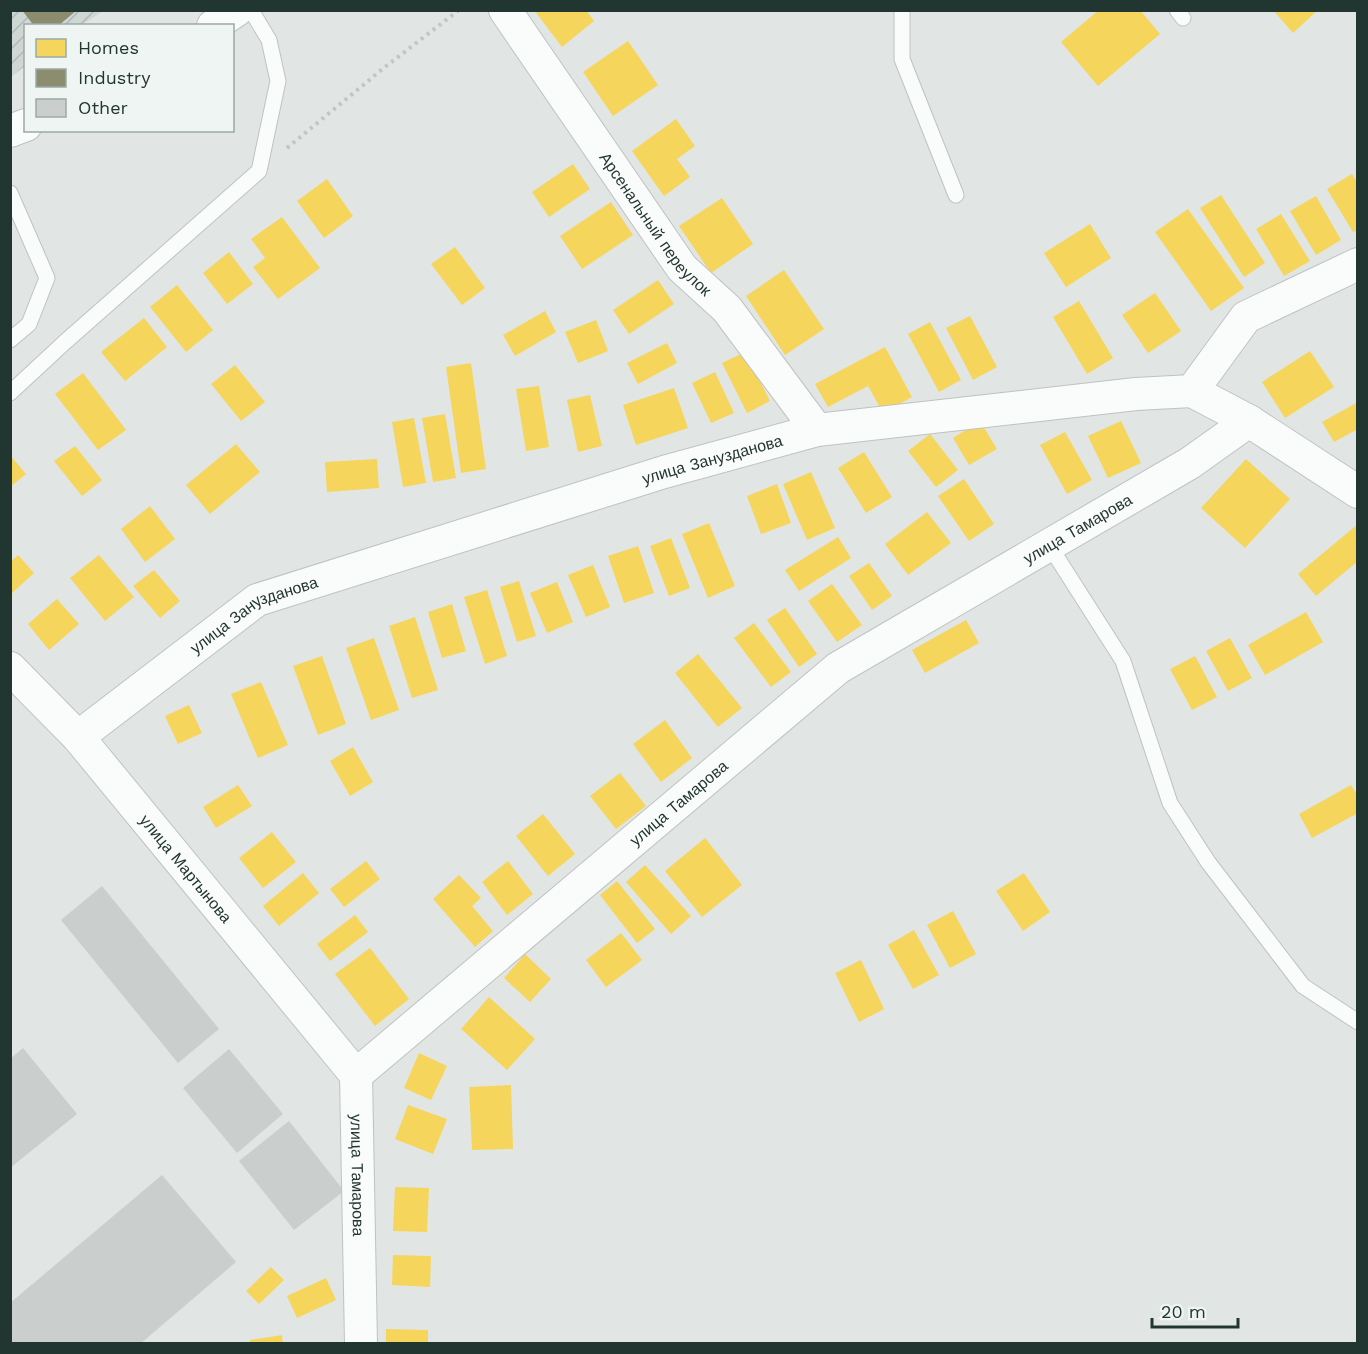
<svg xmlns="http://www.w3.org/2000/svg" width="1368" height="1354" font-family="'Work Sans',sans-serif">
<defs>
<pattern id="industrial-furrows" width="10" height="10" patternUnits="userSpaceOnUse" patternTransform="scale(1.5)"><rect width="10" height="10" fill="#cfd7d4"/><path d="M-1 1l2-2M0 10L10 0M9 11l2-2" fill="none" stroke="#b1b9b6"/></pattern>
</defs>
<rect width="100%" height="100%" fill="#e1e6e4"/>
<polygon fill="url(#industrial-furrows)" points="11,11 103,11 82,25 26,26 25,66 11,77"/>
<g fill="#f6d55c">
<polygon points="534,10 586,10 594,21 562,47"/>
<polygon points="1099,10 1140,10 1160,34 1098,86 1061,42"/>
<polygon points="1273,10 1318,10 1293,33"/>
<polygon points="628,41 658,85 613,116 583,72"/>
<polygon points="676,119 695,146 677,159 690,177 664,196 632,151"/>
<polygon points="573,164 590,189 549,217 532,192"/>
<polygon points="1352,174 1358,184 1358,230 1353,232 1327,189"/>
<polygon points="327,179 353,216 324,238 297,201"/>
<polygon points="1221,195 1265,263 1244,277 1200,208"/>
<polygon points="1316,196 1341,240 1316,255 1290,211"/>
<polygon points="722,198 753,244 711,273 679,226"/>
<polygon points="611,202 633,235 582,269 560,236"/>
<polygon points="1188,209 1244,288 1211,311 1155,232"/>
<polygon points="1281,214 1310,261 1284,276 1256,229"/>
<polygon points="282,217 320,268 278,299 253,267 265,258 251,239"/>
<polygon points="1090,224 1111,258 1066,287 1044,253"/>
<polygon points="455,247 485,288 462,305 431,264"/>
<polygon points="229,252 253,284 227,304 203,273"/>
<polygon points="784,270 824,329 785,355 746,296"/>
<polygon points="658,280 674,304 629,334 613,310"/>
<polygon points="177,285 213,330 186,352 150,307"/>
<polygon points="1155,293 1181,331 1148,353 1122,315"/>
<polygon points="1079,301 1113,358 1087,374 1053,317"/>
<polygon points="545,311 556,332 515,356 503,335"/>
<polygon points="970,316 997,367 973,380 946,328"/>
<polygon points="144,318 167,347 125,381 101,352"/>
<polygon points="596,320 608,351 578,363 565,332"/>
<polygon points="930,322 961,380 939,392 908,334"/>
<polygon points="667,343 677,363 638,384 627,363"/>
<polygon points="885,347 912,397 883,413 868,386 828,407 815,384"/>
<polygon points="1310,351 1334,387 1285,418 1262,382"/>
<polygon points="745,352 770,401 747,413 722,363"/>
<polygon points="471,363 486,469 461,473 446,367"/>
<polygon points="235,365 265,402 241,421 211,384"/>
<polygon points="715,372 734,413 711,423 692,383"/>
<polygon points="83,373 126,430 98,450 55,394"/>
<polygon points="539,386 549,447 526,451 516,389"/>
<polygon points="674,388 688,428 636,445 623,405"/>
<polygon points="590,395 602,446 578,452 567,400"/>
<polygon points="1358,402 1358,429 1334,442 1322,422"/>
<polygon points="445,414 456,478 433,482 422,418"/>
<polygon points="414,418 426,483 403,487 392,422"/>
<polygon points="980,421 997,449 969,465 953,438"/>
<polygon points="1121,421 1141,463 1108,478 1088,436"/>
<polygon points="1065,432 1092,480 1067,494 1040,445"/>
<polygon points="930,434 958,470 936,487 908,451"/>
<polygon points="236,444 260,472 210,514 186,485"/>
<polygon points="75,446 102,480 82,496 54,461"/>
<polygon points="864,452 892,497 866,513 838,468"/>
<polygon points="10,455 26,474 10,487"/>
<polygon points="377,459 379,488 327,492 325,462"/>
<polygon points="1246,459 1290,499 1245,548 1201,508"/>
<polygon points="811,472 835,528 807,540 783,484"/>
<polygon points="964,479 994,524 969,541 938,496"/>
<polygon points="777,484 791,523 761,534 747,496"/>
<polygon points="150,506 175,539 145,562 121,529"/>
<polygon points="927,512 951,543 908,575 885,544"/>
<polygon points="709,523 735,586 708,598 682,534"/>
<polygon points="1358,524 1358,561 1316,596 1298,574"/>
<polygon points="838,537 851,558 799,591 785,570"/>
<polygon points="671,538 690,588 669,596 650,546"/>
<polygon points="638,546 654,593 624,603 608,556"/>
<polygon points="18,555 34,573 10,595 10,562"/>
<polygon points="99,555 134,597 105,621 70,578"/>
<polygon points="869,563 892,596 872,610 849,576"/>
<polygon points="593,565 610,607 586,617 568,575"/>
<polygon points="154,570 180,601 160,618 133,586"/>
<polygon points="519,581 536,636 517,642 500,587"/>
<polygon points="557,582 573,622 547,633 530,593"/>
<polygon points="832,584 862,625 837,642 808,601"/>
<polygon points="487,590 507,656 485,664 464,597"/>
<polygon points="57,599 79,624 49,650 28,624"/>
<polygon points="452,604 466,651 442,658 428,612"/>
<polygon points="785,608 817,654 799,667 767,620"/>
<polygon points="1306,612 1323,642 1265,675 1248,645"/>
<polygon points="415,617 438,690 412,698 389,626"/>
<polygon points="966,620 979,643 925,673 912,650"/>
<polygon points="754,623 791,672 771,687 734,638"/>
<polygon points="374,638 399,710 371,720 346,648"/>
<polygon points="1230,638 1252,678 1228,691 1206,651"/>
<polygon points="698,654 742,708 718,727 675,673"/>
<polygon points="322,656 346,724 318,735 293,666"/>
<polygon points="1195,656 1217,697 1192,710 1170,669"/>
<polygon points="261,682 288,745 258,758 231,694"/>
<polygon points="189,705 202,733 178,744 165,716"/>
<polygon points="665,720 692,758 661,782 633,744"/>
<polygon points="353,747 373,782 350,796 330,761"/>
<polygon points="620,773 646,806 616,829 590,796"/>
<polygon points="238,785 252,806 216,828 203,807"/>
<polygon points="1351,785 1358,796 1358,813 1312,838 1299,814"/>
<polygon points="543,814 575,854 548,876 516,836"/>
<polygon points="272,832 296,862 263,888 239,858"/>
<polygon points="705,838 742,885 702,917 665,871"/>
<polygon points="366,861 380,879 344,907 330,889"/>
<polygon points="508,861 533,894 507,915 482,882"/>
<polygon points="645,865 691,916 671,934 626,882"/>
<polygon points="303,873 319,893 279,926 263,906"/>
<polygon points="1024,873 1050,912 1023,931 996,891"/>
<polygon points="459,875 481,898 472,906 493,931 475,947 433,899"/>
<polygon points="617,881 655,929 637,943 600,895"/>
<polygon points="953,911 976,954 950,968 927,925"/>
<polygon points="355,915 368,932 330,961 317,944"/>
<polygon points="914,930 939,975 913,989 888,945"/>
<polygon points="621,933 642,960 606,987 586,960"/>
<polygon points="370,948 409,999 375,1026 335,974"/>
<polygon points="525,954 551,979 530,1002 504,978"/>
<polygon points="861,960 884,1009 859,1022 835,973"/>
<polygon points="489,997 535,1039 507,1070 461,1029"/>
<polygon points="419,1053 447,1066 431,1100 404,1088"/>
<polygon points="511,1085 513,1149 472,1150 469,1087"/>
<polygon points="408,1105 447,1119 433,1154 395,1139"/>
<polygon points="395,1187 429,1188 427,1232 393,1231"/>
<polygon points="393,1255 431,1256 430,1287 392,1285"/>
<polygon points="271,1267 284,1280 259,1304 246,1291"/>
<polygon points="326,1278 336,1300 297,1318 287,1296"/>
<polygon points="386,1329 428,1330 428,1344 386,1344"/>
<polygon points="282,1335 283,1344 250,1344 250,1340"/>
</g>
<polygon fill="#8c8c6e" points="22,10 77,10 58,26 34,26"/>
<g fill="#cacecd">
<polygon points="102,886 219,1029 178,1063 61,920"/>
<polygon points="23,1048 77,1114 10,1168 10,1059"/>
<polygon points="229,1049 283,1114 237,1153 183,1088"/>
<polygon points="289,1121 344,1191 294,1230 239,1161"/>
<polygon points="162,1175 236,1262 140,1344 10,1344 10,1303"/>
</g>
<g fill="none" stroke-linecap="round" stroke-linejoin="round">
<defs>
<g id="lane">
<polyline points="902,10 902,59 956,195"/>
<polyline points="1177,10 1183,18"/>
<polyline points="10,193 47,278 29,324 10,340"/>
<polyline points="10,393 65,342 259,171 278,81 269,40 251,10"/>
<polyline points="1049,545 1123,661 1170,803 1208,862 1303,986 1358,1022"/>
</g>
<g id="street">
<path id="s1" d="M505 10 682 268 727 309 817 430"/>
<polyline points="213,26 237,10"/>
<polyline points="10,131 26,125"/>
<polyline points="1192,391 1249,421"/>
<path id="s2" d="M10 668 78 737 356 1075"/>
<path id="s3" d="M78 737 257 600 664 472 817 430 1136 394 1192 391 1246 317 1358 264"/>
<path id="s4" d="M356 1075 838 668 1190 463 1249 421 1358 492"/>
<path id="s5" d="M356 1075 361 1344"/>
</g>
</defs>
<use href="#lane" stroke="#bec3c1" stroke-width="17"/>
<use href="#street" stroke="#bec3c1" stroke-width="34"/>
<polyline stroke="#bfc6c4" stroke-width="4" stroke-dasharray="3 4.5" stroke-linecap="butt" points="287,148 385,67 459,10"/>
<use href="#lane" stroke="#fafbfb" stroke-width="15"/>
<use href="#street" stroke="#fafbfb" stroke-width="32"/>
</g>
<g text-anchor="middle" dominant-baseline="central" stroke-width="6" stroke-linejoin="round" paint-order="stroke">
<g font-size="16" fill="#223631" stroke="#eef5f2">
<text stroke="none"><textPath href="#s1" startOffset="262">Арсенальный переулок</textPath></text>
<text stroke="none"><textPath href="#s3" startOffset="702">улица Занузданова</textPath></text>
<text stroke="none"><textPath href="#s4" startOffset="908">улица Тамарова</textPath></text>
<text stroke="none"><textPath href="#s3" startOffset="216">улица Занузданова</textPath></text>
<text stroke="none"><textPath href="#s4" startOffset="422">улица Тамарова</textPath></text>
<text stroke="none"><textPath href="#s2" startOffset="267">улица Мартынова</textPath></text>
<text stroke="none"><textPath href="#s5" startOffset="100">улица Тамарова</textPath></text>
</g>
</g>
<rect width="1368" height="1354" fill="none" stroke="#223631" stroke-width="24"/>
<rect x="24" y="24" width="210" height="108" fill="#eef5f2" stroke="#9ca9a5" stroke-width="1.5"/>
<rect x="36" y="39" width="30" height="18" fill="#f6d55c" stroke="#9ca9a5" stroke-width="1.5"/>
<text x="78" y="54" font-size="18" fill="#223631">Homes</text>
<rect x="36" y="69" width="30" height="18" fill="#8c8c6e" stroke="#9ca9a5" stroke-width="1.5"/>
<text x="78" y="84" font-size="18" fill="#223631">Industry</text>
<rect x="36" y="99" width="30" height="18" fill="#cacecd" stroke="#9ca9a5" stroke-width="1.5"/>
<text x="78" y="114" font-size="18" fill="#223631">Other</text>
<path d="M1152 1318v9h86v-9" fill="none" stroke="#223631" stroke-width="3"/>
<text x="1161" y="1318" font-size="18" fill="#223631" stroke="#eef5f2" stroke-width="4.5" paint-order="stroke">20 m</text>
</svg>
